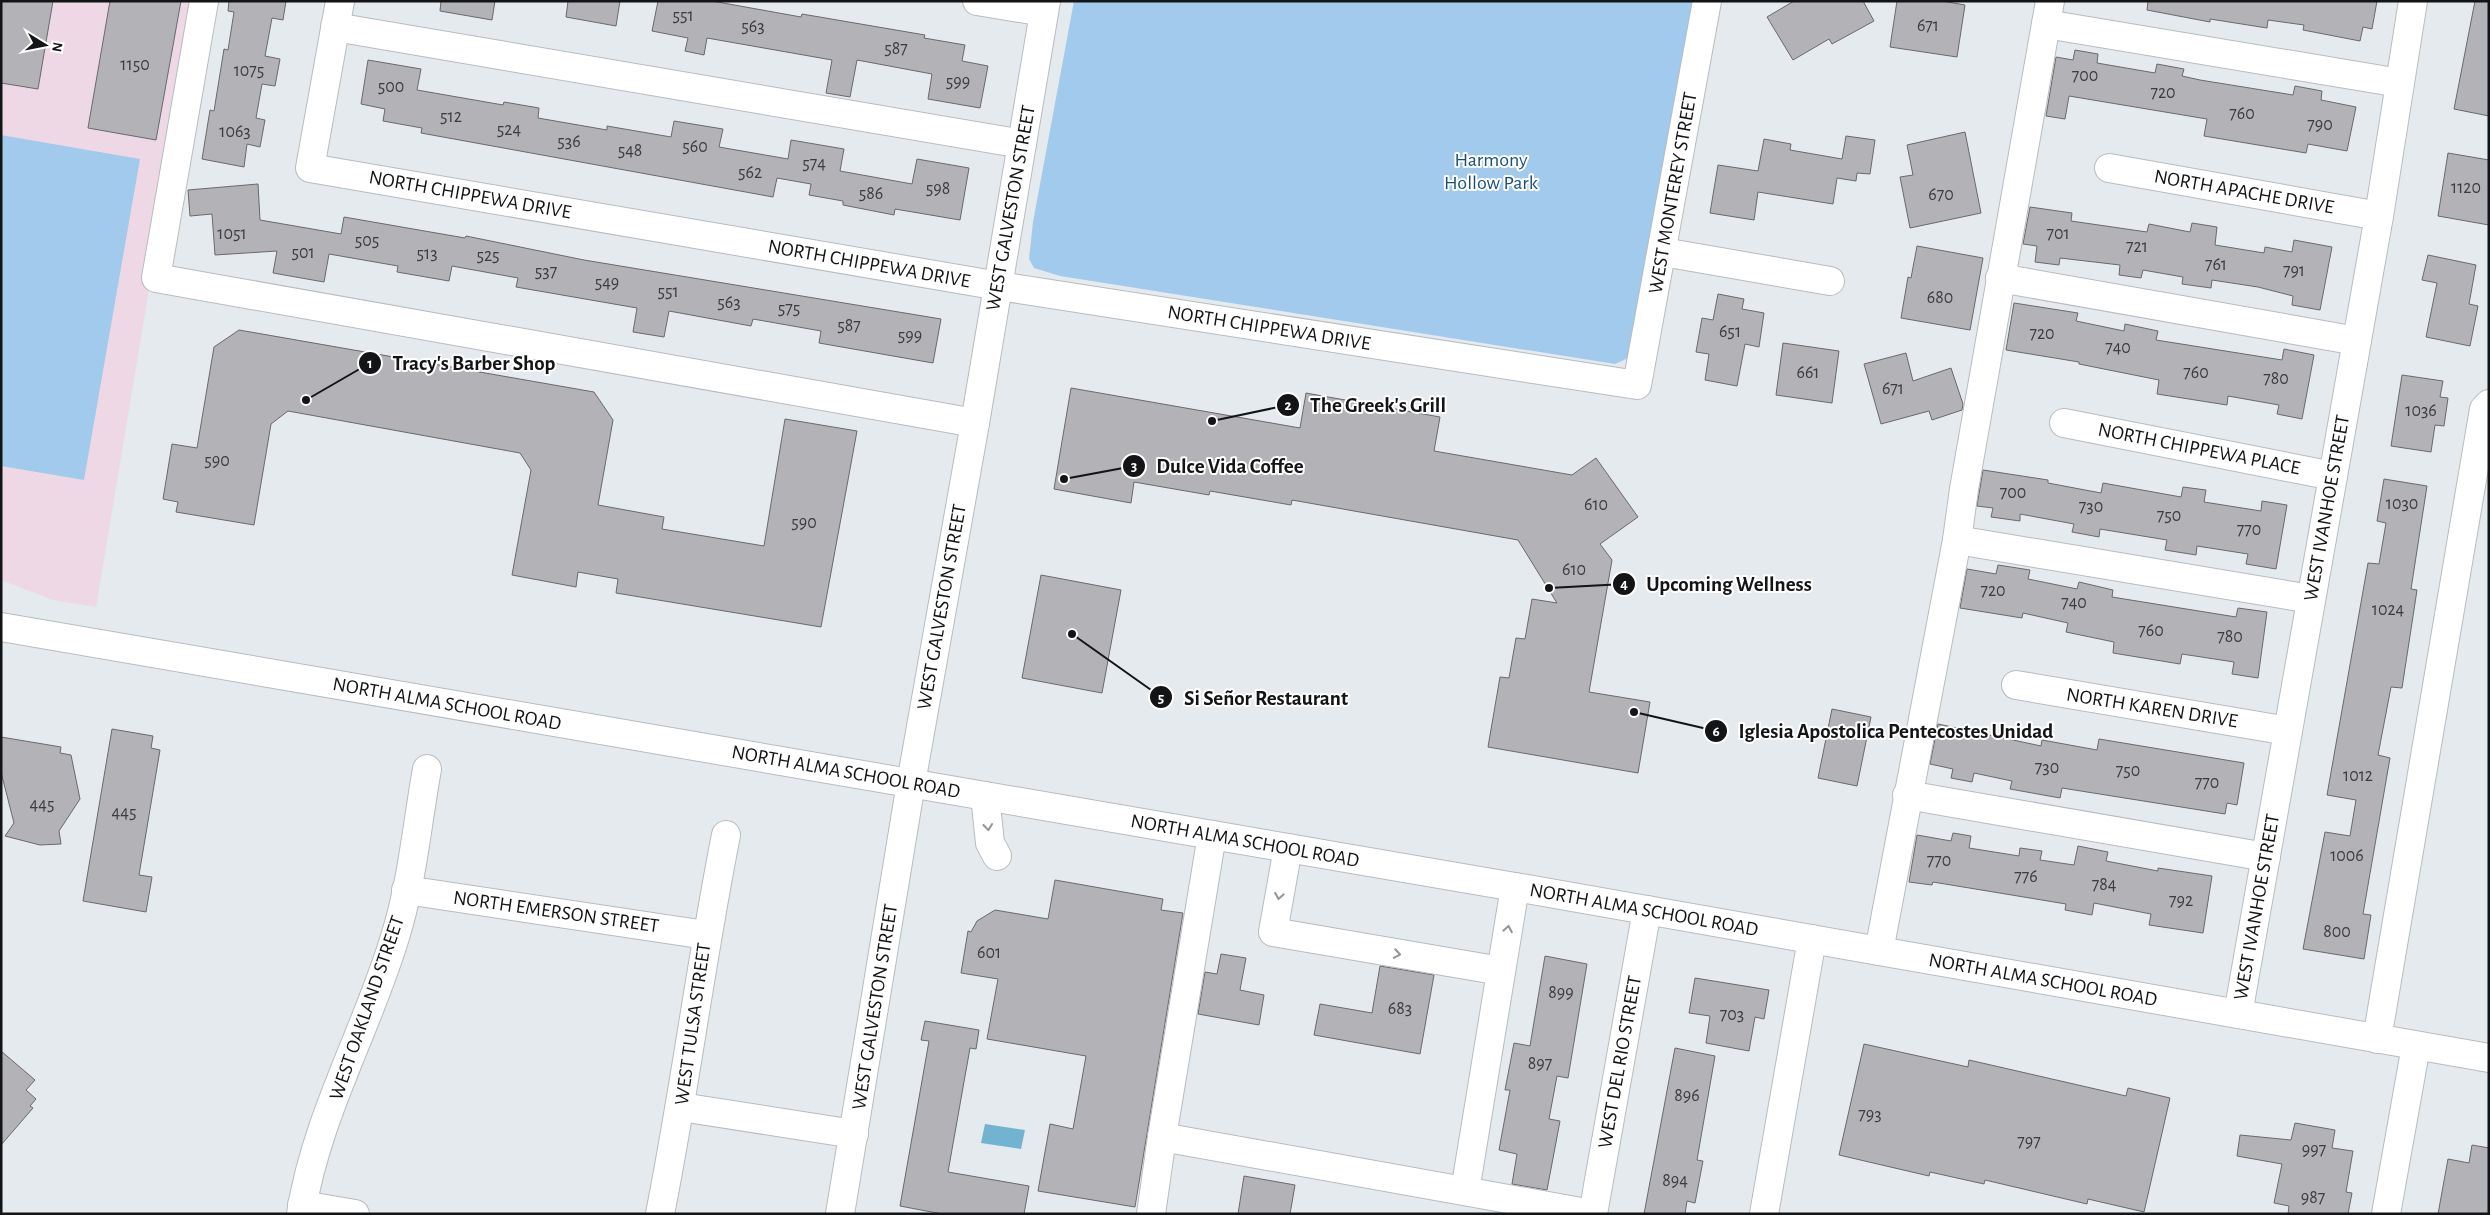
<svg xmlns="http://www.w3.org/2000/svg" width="2490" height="1215" font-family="'Alegreya Sans',sans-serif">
<rect width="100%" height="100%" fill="#e5eaee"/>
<polygon fill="#eed8e5" points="1,1 197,1 96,607 53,600 1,580"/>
<g fill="#a2caec">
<polygon points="1074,1 1693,1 1633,350 1626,359 1615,364 1060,276 1034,268 1029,259 1033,222"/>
<polygon points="1,135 140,159 84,480 1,466"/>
</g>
<polygon fill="#72b3d1" points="985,1124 1025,1130 1021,1149 981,1143"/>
<g fill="#b2b2b7" stroke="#69696d">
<polygon points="1,1 53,1 38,89 1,83"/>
<polygon points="110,1 181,1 156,140 88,128"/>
<polygon points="229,1 286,1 283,20 272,18 265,56 280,59 275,86 262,84 256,118 265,120 260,147 247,144 244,167 202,159 210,110 214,111 224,49 228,50 234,12 228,11"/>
<polygon points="441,1 495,1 492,20 440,11"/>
<polygon points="568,1 620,1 616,26 566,17"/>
<polygon points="658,1 712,1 801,17 802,14 925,35 924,38 965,45 962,61 988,66 980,108 928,99 932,74 857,60 850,97 826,93 832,60 707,38 704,55 685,51 688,38 652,31"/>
<polygon points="1794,1 1863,1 1874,21 1832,44 1829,39 1793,60 1767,17"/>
<polygon points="1897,1 1942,1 1965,5 1957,57 1890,47"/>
<polygon points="2148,1 2377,1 2372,29 2363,27 2360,41 2303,30 2304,25 2268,20 2267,28 2210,19 2210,22 2147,10"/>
<polygon points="2475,1 2489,1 2489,116 2454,109"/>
<polygon points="2075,50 2098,54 2097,63 2155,73 2157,64 2184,69 2182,76 2200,80 2293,95 2295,86 2322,91 2321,100 2356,107 2347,151 2308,144 2306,153 2204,136 2207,119 2069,96 2065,119 2046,116 2056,57 2073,60"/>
<polygon points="368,60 421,69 417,90 503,105 504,102 539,108 538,118 607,130 607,126 671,137 674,121 723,129 719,147 788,159 791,140 844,149 840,171 912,184 917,159 969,168 960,220 895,209 894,215 843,205 843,201 809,195 811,184 777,178 773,197 421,133 422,128 383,121 385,109 361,104"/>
<polygon points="1965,132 1981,213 1910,228 1900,177 1913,175 1907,145"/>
<polygon points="1846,136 1875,140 1870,174 1857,173 1856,181 1837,178 1833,204 1758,192 1754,220 1710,213 1718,165 1758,171 1764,139 1791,144 1790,150 1842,159"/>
<polygon points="2448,153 2489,160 2489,225 2438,216"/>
<polygon points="258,184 260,220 341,234 344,217 465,238 466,236 584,260 941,319 933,363 819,343 821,331 753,319 751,326 669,311 664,337 633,332 637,308 516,287 518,278 452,266 449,281 397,272 398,266 329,254 324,282 273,273 277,251 215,255 212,214 190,216 188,190"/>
<polygon points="2030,207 2072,213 2071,221 2147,232 2149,224 2190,232 2192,223 2217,227 2215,245 2264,253 2265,247 2292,252 2294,240 2332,247 2320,310 2292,305 2293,296 2258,287 2212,280 2211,288 2182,284 2183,277 2143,270 2141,278 2119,275 2120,265 2060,258 2059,265 2035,262 2037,246 2023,244"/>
<polygon points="1917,246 1983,258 1970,330 1901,318 1908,277 1911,278"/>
<polygon points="2428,255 2476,265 2469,304 2478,306 2470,346 2426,337 2437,283 2422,280"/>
<polygon points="1718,294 1744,299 1742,309 1764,313 1759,347 1745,344 1737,386 1705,380 1709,354 1696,352 1702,318 1713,320"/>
<polygon points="2014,303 2078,313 2076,321 2124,331 2125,324 2158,331 2156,340 2282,360 2284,349 2314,355 2302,419 2277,414 2279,405 2228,396 2227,405 2157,394 2159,380 2079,364 2079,362 2006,350"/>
<polygon points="239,330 594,392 613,420 598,505 664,517 662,529 764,546 785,419 857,431 821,627 616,593 618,579 578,572 576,587 512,575 531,470 520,453 288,411 271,424 254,525 176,512 178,502 163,499 172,444 197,448 214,347"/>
<polygon points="1783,343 1839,351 1832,403 1776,395"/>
<polygon points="1906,353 1913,381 1951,368 1963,404 1962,410 1932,420 1929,411 1881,424 1864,364"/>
<polygon points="2402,375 2443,381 2440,397 2448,398 2444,426 2435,425 2431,452 2391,446"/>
<polygon points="1071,388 1300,428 1306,393 1440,417 1434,451 1572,475 1596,458 1638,517 1600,544 1612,560 1589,692 1650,702 1638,773 1488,747 1500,677 1509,678 1516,638 1525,639 1532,599 1557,603 1518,540 1292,500 1291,505 1210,491 1209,495 1134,482 1131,503 1054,489"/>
<polygon points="1983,470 2048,480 2048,483 2101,493 2103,483 2181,497 2183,487 2206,490 2204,502 2261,511 2262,501 2287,505 2276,569 2246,564 2248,554 2197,546 2196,555 2165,550 2167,540 2100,529 2099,537 2072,532 2074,524 2020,514 2020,521 1991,517 1993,508 1977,506"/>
<polygon points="2384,479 2427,486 2411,589 2417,590 2402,688 2391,687 2378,755 2390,758 2363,914 2371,915 2364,959 2303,949 2325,832 2350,836 2356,800 2327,795 2368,563 2379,564 2386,523 2377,521"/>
<polygon points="1998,565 2030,570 2028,579 2077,589 2079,582 2113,590 2112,597 2236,617 2238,608 2267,612 2258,678 2232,674 2234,662 2182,654 2180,664 2113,653 2114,642 2066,632 2068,623 2023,613 2022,618 1960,608 1967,569 1996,574"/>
<polygon points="1041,575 1121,590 1102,693 1022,678"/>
<polygon points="1832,709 1871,717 1857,786 1818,778"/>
<polygon points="1938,724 2041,746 2042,740 2097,750 2099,739 2244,763 2237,805 2227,803 2225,814 2062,788 2060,798 2010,789 2012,781 1974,773 1972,782 1951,778 1953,769 1930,764"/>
<polygon points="112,729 153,736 151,748 160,750 139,875 152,877 146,912 83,901"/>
<polygon points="1,737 61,747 60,753 71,755 80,799 59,831 61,844 40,845 5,836 14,823 1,772"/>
<polygon points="1953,833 1971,836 1969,848 2019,856 2020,848 2042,851 2040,860 2074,865 2078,846 2108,852 2106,861 2158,871 2158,868 2212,876 2203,933 2149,925 2151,914 2094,903 2092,915 2065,910 2066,904 1933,882 1932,885 1909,882 1917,835 1951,841"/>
<polygon points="1055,880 1163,899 1161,910 1183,913 1135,1207 1038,1191 1050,1124 1073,1129 1086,1056 987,1039 998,979 961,973 968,931 971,932 977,921 995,910 1048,919"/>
<polygon points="1221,954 1246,958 1240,990 1264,995 1259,1025 1198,1014 1205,972 1217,974"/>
<polygon points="1545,956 1587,964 1568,1078 1557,1076 1549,1119 1560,1121 1547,1190 1512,1184 1517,1154 1499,1150 1510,1090 1505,1090 1514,1043 1530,1046"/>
<polygon points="1380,966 1434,975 1420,1054 1314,1035 1320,1004 1372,1013"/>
<polygon points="1695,978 1769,990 1764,1019 1755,1017 1749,1051 1706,1043 1710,1016 1689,1013"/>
<polygon points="925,1021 979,1030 976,1049 970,1048 948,1172 1029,1186 1024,1214 942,1214 900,1206 929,1041 921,1040"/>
<polygon points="1864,1044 1968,1067 1969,1060 2126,1096 2128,1088 2170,1098 2144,1212 2088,1199 2087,1204 1985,1180 1984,1184 1930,1172 1929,1176 1839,1155"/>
<polygon points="1675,1048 1715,1056 1697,1160 1703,1161 1695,1203 1687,1201 1685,1214 1644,1214"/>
<polygon points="1,1051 35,1080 26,1090 36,1099 30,1106 33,1108 1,1145"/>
<polygon points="2295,1123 2335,1130 2332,1148 2353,1151 2346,1192 2352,1193 2348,1214 2288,1214 2289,1206 2274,1203 2282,1164 2237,1156 2240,1135 2291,1140"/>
<polygon points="2472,1145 2489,1148 2489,1214 2438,1214 2448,1159 2469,1163"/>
<polygon points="1244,1176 1295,1185 1290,1214 1238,1214"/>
</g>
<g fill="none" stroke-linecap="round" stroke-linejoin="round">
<defs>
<g id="minor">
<polyline points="204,1 156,278 975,423"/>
<polyline points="340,1 310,168 999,286 1637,385 1707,1"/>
<polyline points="977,1 1044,12"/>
<polyline points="2046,24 2400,83"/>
<polyline points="335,27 1022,144"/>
<polyline points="2109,168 2379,216"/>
<polyline points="1663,252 1830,281"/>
<polyline points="2000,278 2357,341"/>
<polyline points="2064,423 2333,476"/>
<polyline points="1957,540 2311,599"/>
<polyline points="2016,685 2288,731"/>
<polyline points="1907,795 2266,857"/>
<polyline points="985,796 990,843 997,856"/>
<polyline points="1288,848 1273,932 1501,971"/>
<polyline points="406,890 706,935"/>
<polyline points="1879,951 1957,540 1964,489 2050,1"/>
<polyline points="2238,1014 2379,216 2413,1"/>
<polyline points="2377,1039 2484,409 2489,404"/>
<polyline points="681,1107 854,1134"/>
<polyline points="1162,1137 1212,835"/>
<polyline points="1465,1191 1515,887"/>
<polyline points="302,1205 355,1214"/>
<path d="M301 1214C316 1117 367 1030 395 937 412 883 417 825 427 769"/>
<path d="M660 1214C685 1088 701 961 726 835"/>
<polyline points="840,1214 911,783 975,423 1046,1"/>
<polyline points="1151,1214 1162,1137 1592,1214"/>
<polyline points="1593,1214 1647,910"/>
<polyline points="1764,1214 1812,939"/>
<polyline points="2386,1214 2416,1046"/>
</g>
<polyline id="major" points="1,627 1515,887 2489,1058"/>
</defs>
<use href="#minor" stroke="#b7bcc0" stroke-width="30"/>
<use href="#major" stroke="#b7bcc0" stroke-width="30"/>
<use href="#minor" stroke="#fff" stroke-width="28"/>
<use href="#major" stroke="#fff" stroke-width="28"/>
</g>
<defs><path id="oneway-chevron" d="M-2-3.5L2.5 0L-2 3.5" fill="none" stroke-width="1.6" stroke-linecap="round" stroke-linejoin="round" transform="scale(1.25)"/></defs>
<g stroke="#959596">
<use href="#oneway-chevron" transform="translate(988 827) rotate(84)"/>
<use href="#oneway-chevron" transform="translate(1279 896) rotate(100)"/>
<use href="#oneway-chevron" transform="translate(1508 929) rotate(-80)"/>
<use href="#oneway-chevron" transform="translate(1397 954) rotate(10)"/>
</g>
<g text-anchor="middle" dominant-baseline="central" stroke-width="4" stroke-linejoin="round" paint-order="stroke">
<g font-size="18" fill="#3b3c3e">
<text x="683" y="16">551</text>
<text x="1928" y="26">671</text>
<text x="753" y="27">563</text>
<text x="896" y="49">587</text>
<text x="135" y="65">1150</text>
<text x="249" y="71">1075</text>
<text x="2085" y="76">700</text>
<text x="958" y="82">599</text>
<text x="391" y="87">500</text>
<text x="2163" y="93">720</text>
<text x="2242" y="114">760</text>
<text x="451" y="117">512</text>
<text x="2320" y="125">790</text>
<text x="509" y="130">524</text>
<text x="235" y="132">1063</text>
<text x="569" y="142">536</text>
<text x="695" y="147">560</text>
<text x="630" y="151">548</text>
<text x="814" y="164">574</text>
<text x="750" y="173">562</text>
<text x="2466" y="188">1120</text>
<text x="938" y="189">598</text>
<text x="871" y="194">586</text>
<text x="1941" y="195">670</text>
<text x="232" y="234">1051</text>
<text x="2058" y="234">701</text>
<text x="367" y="241">505</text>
<text x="2137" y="247">721</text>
<text x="303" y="253">501</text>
<text x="427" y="254">513</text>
<text x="488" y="256">525</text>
<text x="2216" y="265">761</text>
<text x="2294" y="271">791</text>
<text x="546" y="272">537</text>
<text x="607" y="283">549</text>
<text x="668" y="292">551</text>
<text x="1940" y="298">680</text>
<text x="729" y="303">563</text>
<text x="789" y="309">575</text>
<text x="849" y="326">587</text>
<text x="1730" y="332">651</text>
<text x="2042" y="334">720</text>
<text x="910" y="336">599</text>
<text x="2118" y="348">740</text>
<text x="1808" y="373">661</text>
<text x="2196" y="373">760</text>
<text x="2276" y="379">780</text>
<text x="1893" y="389">671</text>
<text x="2421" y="411">1036</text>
<text x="217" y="461">590</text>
<text x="2013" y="493">700</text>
<text x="2402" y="504">1030</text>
<text x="1596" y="505">610</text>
<text x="2091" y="507">730</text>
<text x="2169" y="516">750</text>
<text x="804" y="523">590</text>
<text x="2249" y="530">770</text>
<text x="1574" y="570">610</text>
<text x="1993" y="591">720</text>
<text x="2074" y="603">740</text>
<text x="2388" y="610">1024</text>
<text x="2151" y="631">760</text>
<text x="2230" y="637">780</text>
<text x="2047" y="768">730</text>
<text x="2128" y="771">750</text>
<text x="2358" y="776">1012</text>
<text x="2207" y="783">770</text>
<text x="42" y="805">445</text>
<text x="124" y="813">445</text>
<text x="2347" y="856">1006</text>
<text x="1939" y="861">770</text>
<text x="2026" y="877">776</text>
<text x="2104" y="885">784</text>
<text x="2181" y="901">792</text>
<text x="2337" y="932">800</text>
<text x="989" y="953">601</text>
<text x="1561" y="993">899</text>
<text x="1400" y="1009">683</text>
<text x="1732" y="1015">703</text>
<text x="1540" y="1064">897</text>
<text x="1687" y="1096">896</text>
<text x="1870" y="1115">793</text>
<text x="2029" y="1142">797</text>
<text x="2314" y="1150">997</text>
<text x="1675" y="1181">894</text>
<text x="2313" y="1198">987</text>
</g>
<g font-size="20" fill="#194f77" stroke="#fff">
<text x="1491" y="160">Harmony<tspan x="1491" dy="23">Hollow Park</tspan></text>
</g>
<g font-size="20" fill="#131415" stroke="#fff">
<text transform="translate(2244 192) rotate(10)">NORTH APACHE DRIVE</text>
<text transform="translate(1673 193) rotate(-80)">WEST MONTEREY STREET</text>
<text transform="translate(470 195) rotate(10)">NORTH CHIPPEWA DRIVE</text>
<text transform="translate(1011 208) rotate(-80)">WEST GALVESTON STREET</text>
<text transform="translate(869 264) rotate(10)">NORTH CHIPPEWA DRIVE</text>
<text transform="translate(1269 328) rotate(9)">NORTH CHIPPEWA DRIVE</text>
<text transform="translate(2199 449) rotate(11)">NORTH CHIPPEWA PLACE</text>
<text transform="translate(2327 508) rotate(-80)">WEST IVANHOE STREET</text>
<text transform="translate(942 607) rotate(-80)">WEST GALVESTON STREET</text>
<text transform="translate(447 704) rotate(10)">NORTH ALMA SCHOOL ROAD</text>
<text transform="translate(2152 708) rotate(9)">NORTH KAREN DRIVE</text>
<text transform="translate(846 772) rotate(10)">NORTH ALMA SCHOOL ROAD</text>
<text transform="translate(1245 841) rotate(10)">NORTH ALMA SCHOOL ROAD</text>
<text transform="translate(2257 907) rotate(-80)">WEST IVANHOE STREET</text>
<text transform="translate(1644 910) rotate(10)">NORTH ALMA SCHOOL ROAD</text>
<text transform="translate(556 912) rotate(8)">NORTH EMERSON STREET</text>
<text transform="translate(2043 980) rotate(10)">NORTH ALMA SCHOOL ROAD</text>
<text transform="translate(875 1007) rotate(-81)">WEST GALVESTON STREET</text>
<text transform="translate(367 1008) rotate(-71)">WEST OAKLAND STREET</text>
<text transform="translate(693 1024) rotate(-82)">WEST TULSA STREET</text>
<text transform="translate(1620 1062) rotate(-80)">WEST DEL RIO STREET</text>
</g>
</g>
<path fill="none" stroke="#131415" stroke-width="2" d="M306 400L370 363M1212 421L1288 405M1064 479L1134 466M1549 588L1624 584M1072 634L1161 697M1634 712L1716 731"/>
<g fill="#131415" stroke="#fff" stroke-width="2">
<circle cx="306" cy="400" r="5"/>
<circle cx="1212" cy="421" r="5"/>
<circle cx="1064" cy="479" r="5"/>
<circle cx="1549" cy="588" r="5"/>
<circle cx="1072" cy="634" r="5"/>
<circle cx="1634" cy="712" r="5"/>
<circle cx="370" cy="363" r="12"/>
<circle cx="1288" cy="405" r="12"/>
<circle cx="1134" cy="466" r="12"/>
<circle cx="1624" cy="584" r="12"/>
<circle cx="1161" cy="697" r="12"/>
<circle cx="1716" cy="731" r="12"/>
</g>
<g font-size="15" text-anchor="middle" font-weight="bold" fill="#fff">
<text x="370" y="368">1</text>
<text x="1288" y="410">2</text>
<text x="1134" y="471">3</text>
<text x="1624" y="589">4</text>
<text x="1161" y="703">5</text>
<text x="1716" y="736">6</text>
</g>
<g font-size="21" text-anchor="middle" font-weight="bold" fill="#131415" stroke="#fff" stroke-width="4" stroke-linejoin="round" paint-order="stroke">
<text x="474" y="370">Tracy's Barber Shop</text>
<text x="1378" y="412">The Greek's Grill</text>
<text x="1230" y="473">Dulce Vida Coffee</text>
<text x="1729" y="591">Upcoming Wellness</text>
<text x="1266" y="705">Si Señor Restaurant</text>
<text x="1896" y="738">Iglesia Apostolica Pentecostes Unidad</text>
</g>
<rect width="2490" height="1215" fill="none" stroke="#131415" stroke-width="5"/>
<g transform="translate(45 45) rotate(100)" stroke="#ffffff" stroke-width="4" paint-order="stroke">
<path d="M0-4L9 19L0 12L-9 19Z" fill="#131415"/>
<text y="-8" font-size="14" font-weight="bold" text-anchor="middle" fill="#131415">N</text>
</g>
</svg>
